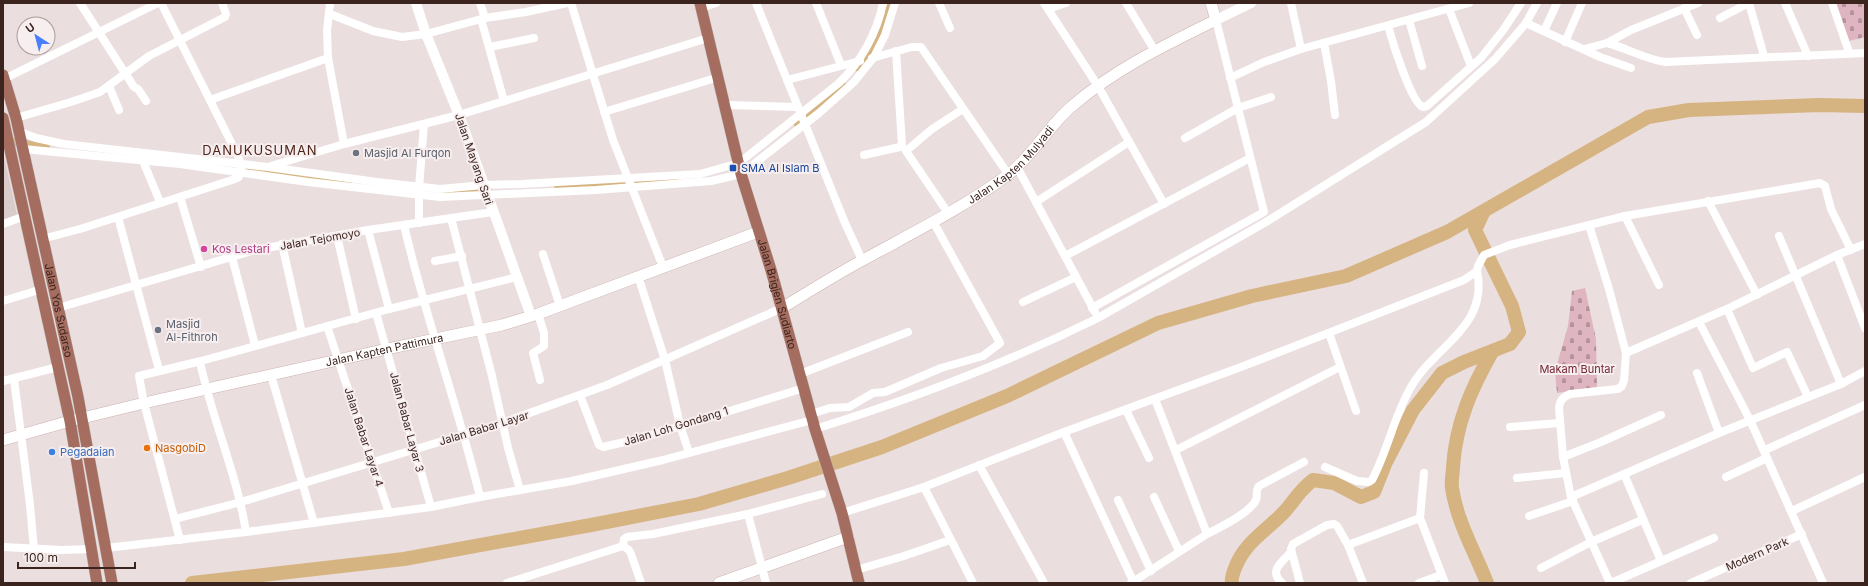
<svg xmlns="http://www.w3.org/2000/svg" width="1868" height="586" font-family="Inter,sans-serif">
<defs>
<pattern id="cemetery-stones" width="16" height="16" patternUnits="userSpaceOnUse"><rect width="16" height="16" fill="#deb5c0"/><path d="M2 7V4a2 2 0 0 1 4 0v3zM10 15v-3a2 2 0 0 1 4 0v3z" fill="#b5939b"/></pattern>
</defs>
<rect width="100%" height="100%" fill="#ebdede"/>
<polygon fill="#dbcccc" points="3,152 17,215 3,220"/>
<g fill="url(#cemetery-stones)">
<polygon points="1834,3 1865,3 1865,37 1849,41"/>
<polygon points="1585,288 1596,339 1597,387 1557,393 1555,371 1568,326 1572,291"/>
</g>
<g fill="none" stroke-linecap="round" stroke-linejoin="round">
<g stroke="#d5b481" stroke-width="8">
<polyline points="857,67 867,56 891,6"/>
<polyline points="798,124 842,85"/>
<polyline points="4,142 15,142 46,148"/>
<polyline points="250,170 349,183"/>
<polyline points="558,186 659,180 674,181"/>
<polyline points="444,194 488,188"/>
</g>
<g stroke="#d5b481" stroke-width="14">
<polyline points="192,583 404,559 591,525 699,504 788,478 882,447 1007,396 1158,323 1252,296 1346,276 1447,232 1648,117 1689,110 1820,105 1865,106"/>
<path d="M1232 583C1231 578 1233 573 1235 568 1245 541 1268 530 1286 510 1296 498 1300 490 1313 480L1334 483 1361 497 1374 492 1386 462 1413 410 1442 373 1464 362 1510 344 1519 332 1512 306 1475 230 1483 213"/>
<path d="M1487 583C1475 552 1457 522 1452 488 1451 481 1453 473 1453 467 1456 423 1471 389 1492 352"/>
</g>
<defs>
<g id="secondary">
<path id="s1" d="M782 308C808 292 835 275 863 260 912 233 963 208 1009 174 1033 155 1048 127 1071 107 1113 70 1165 45 1216 20L1211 3"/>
<path id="s2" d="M3 440 70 421 144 403 387 349 502 325 538 314 758 232"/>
<polyline points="719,583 848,537"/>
</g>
<g id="primary">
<path id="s3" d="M700 3 741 174 771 270 815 429 842 513 859 583"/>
<path id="s4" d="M3 75 16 118 78 397 112 583"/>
<polyline points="3,118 70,421 97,583"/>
</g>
</defs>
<use href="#secondary" stroke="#ccb3b0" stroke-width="12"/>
<use href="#primary" stroke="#c4bdbc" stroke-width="12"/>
<g stroke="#fff" stroke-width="8">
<polyline points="80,3 134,87 138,89 146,101"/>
<polyline points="330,3 327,31 328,58 344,144"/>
<polyline points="480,3 485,18"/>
<polyline points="571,3 613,140 663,267"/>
<polyline points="756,3 845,223 862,260"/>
<polyline points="816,3 841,65"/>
<polyline points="939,3 950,28"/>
<polyline points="1044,3 1098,86 1164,204"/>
<polyline points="1126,3 1155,51"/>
<polyline points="1291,3 1301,49 1469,3"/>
<polyline points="1749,3 1764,56"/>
<polyline points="1785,3 1808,56"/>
<polyline points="1832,3 1849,52"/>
<polyline points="701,8 716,3"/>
<polyline points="1684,8 1697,35"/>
<polyline points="1048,9 1066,3"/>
<polyline points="1449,9 1471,66"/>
<polyline points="330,14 373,31 402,37 426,34 485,18 526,12 567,3"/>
<polyline points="1720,18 1749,3"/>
<polyline points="481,19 504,101"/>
<polyline points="1409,20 1422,66"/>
<polyline points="1526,23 1600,57 1631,68"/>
<path d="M1388 26C1392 40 1411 103 1423 107L1427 106 1481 58 1504 29 1521 3"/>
<polyline points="1544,31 1557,3"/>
<polyline points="1565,42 1582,3"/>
<polyline points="1324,43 1331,81 1335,115"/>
<path d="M1607 43C1627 48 1644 59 1665 62L1865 53"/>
<polyline points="490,47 534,38"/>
<polyline points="1584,49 1607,43 1631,30 1698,3"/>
<polyline points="872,58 912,47 921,47 1008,174"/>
<polyline points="1230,78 1264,62 1301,49"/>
<polyline points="4,79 158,3"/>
<polyline points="787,80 860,61"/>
<polyline points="109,86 119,110"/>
<polyline points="210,100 328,58"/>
<polyline points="726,105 797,107"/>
<polyline points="604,112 719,77"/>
<polyline points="16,118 71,102 100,92 149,56 225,17 226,14 222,3"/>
<path d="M18 131 36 138 64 144 268 167 377 182 440 189 483 185 522 184 700 174 739 163 839 83C861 62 877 33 883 3"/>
<polyline points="1185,138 1238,108 1271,97"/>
<polyline points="23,149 180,164 308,182 440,197 596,190 711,181 741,174 819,113 854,82 874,57 885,35 895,3"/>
<polyline points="864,155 900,147 902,145 896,51"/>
<polyline points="143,161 160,202"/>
<polyline points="271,166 344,144 459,115 708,38"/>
<polyline points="1017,167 1095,312"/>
<polyline points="180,197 201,267"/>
<polyline points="1708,201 1757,295"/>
<polyline points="1036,202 1129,142"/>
<polyline points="948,213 906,151 932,129 963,109"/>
<polyline points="1625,216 1659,285"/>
<polyline points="118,217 159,370"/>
<polyline points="451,218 492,376 508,448 520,490"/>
<polyline points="419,223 419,188 424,124"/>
<polyline points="3,224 25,216"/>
<path d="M404 225C425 317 458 405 480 497"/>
<path d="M1589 225 1609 289 1626 353 1624 380 1622 386 1618 389 1570 394C1563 397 1560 400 1559 408L1563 457 1571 497 1610 583"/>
<polyline points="368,230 389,309"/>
<polyline points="337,236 356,319"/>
<polyline points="1779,236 1841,384"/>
<polyline points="42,239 80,229 232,180 239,177 241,164 237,154 161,3"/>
<polyline points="282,244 302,333"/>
<polyline points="543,254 560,306"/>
<polyline points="1837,255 1865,328"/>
<polyline points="1065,256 1250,158"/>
<polyline points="232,257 255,345"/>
<polyline points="435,261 462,256"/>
<polyline points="638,276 665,360 680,425 689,453"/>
<polyline points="3,301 42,289"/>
<polyline points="1023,302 1076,277"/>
<polyline points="58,308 255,250 368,230 493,212"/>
<polyline points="1092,308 1264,212 1216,20"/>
<polyline points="1727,309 1753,368 1787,352 1808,397"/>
<polyline points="376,313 431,507"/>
<polyline points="538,314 544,333 544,346 533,353 540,380"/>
<polyline points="1699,322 1750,420 1823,583"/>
<polyline points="327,326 389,513"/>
<polyline points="1329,333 1356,411"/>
<polyline points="1626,353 1727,309 1837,255 1865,244"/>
<path d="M200 362C212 419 237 474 246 532"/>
<polyline points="1697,373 1719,433"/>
<polyline points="800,374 908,332"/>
<polyline points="271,375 314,523"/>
<polyline points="14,379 30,505 34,549"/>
<polyline points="3,381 58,367"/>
<polyline points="580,395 599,445 603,447 642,438 804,388"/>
<polyline points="1126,410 1149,458"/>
<polyline points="811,414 830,408 849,407 873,393 885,392 941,368 983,356 1000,343 934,223"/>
<polyline points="1510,427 1560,423"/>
<path d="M815 429C912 399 1007 363 1098 318L1266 222 1426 122 1495 59 1526 23 1537 3"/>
<polyline points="1064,432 1134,583"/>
<polyline points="1176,450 1340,367"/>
<polyline points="1765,450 1865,405"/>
<polyline points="1563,457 1601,442 1661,415"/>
<polyline points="979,465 1044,583"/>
<path d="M1325 467 1357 481 1369 482 1372 480C1388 450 1394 416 1411 387 1434 346 1489 327 1477 271"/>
<polyline points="1424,473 1420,518 1445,583"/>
<polyline points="1624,474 1661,561"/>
<polyline points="1726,477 1767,458"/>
<polyline points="1517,478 1566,473"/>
<polyline points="924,487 973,583"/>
<polyline points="1154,497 1179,551"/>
<polyline points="1571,497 1719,433 1841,384 1865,371"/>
<polyline points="1118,500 1151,571"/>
<polyline points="1792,511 1865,477"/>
<polyline points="842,513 924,487 1064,432 1241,367 1464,280 1477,271 1478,266 1484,255 1510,245 1625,216 1820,183 1825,186 1831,209 1851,250"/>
<polyline points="748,514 766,583"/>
<polyline points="1529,516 1573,501"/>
<polyline points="175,519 241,502 502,423 607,385 782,308"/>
<path d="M1207 534C1219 528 1250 513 1256 500 1258 495 1255 491 1259 486L1304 462"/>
<polyline points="180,540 144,403 139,376 201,361 389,309 517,277"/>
<polyline points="1348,545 1420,518"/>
<polyline points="623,546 624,539 627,537 653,534 748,514 822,494"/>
<polyline points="3,547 62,550 92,549"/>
<polyline points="106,548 246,532 431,507 480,497 572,481 663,460 812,420"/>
<polyline points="1541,568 1591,542 1642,520"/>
<polyline points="856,570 904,556 950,540"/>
<polyline points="507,583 623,546 629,550 631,554 641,583"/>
<polyline points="1131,583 1207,534 1155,399"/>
<path d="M1282 583C1268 571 1282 562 1291 552"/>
<polyline points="1300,583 1291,549 1293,544 1327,525 1334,524 1337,526 1348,545 1363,583"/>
<polyline points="1419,583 1441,575"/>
<polyline points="1611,583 1714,538"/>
<polyline points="1691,583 1802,534"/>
</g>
<g stroke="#fff" stroke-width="10">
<polyline points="416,3 426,34 459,115 531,316"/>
<polyline points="1216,20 1251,3"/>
</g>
<use href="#secondary" stroke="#fff" stroke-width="11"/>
<use href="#primary" stroke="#a46d5f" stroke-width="11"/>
</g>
<g fill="#6b7280" stroke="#f7eeef" stroke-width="1.5">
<circle cx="356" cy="153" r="4"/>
<circle cx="158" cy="330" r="4"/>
</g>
<rect fill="#1a4fb4" stroke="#f7eeef" stroke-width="1.5" x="729" y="164" width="8" height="8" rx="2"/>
<circle fill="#d1479c" stroke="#f7eeef" stroke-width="1.5" cx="204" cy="249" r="4"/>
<circle fill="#e8710a" stroke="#f7eeef" stroke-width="1.5" cx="147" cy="448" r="4"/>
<circle fill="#3f7fe0" stroke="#f7eeef" stroke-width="1.5" cx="52" cy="452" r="4"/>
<g text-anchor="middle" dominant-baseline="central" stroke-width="4" stroke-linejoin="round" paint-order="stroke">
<g font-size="11" fill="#5b616d" stroke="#f7eeef" text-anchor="start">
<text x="364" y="153">Masjid Al Furqon</text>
<text x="166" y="324">Masjid<tspan x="166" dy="13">Al-Fithroh</tspan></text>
</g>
<g font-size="11" fill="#3c241e" stroke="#f7eeef">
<text transform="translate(474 159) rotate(71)">Jalan Mayang Sari</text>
<text stroke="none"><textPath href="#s1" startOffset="271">Jalan Kapten Mulyadi</textPath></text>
<text transform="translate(320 239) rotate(-10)">Jalan Tejomoyo</text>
<text stroke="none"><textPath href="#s3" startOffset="301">Jalan Brigjen Sudiarto</textPath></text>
<text stroke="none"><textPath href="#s4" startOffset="242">Jalan Yos Sudarso</textPath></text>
<text stroke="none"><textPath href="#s2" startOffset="392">Jalan Kapten Pattimura</textPath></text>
<text transform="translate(407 422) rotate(75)">Jalan Babar Layar 3</text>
<text transform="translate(676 426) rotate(-17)">Jalan Loh Gondang 1</text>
<text transform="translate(484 428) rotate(-17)">Jalan Babar Layar</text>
<text transform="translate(364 437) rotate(72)">Jalan Babar Layar 4</text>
<text transform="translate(1757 554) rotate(-24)">Modern Park</text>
</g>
<g font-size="11" fill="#164399" stroke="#f7eeef" text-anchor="start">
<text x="741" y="168">SMA Al Islam B</text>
</g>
<g font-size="11" fill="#b23c85" stroke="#f7eeef" text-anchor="start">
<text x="212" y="249">Kos Lestari</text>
</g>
<g font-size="11" fill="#762532" stroke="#f7eeef">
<text x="1577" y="369">Makam Buntar</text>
</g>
<g font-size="11" fill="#c56008" stroke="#f7eeef" text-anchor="start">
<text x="155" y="448">NasgobiD</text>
</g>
<g font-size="11" fill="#366cbe" stroke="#f7eeef" text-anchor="start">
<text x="60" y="452">Pegadaian</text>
</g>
<g font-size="13" letter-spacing="1" fill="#4f2419" stroke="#f7eeef">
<text x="260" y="150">DANUKUSUMAN</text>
</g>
</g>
<rect width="1868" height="586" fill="none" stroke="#3c241e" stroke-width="8"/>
<g transform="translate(36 36) rotate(324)"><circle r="19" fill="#f7eeef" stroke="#ac9d9b"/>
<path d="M0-3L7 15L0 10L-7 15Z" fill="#4a7ffd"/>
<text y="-6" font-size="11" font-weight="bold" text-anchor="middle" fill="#3c241e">U</text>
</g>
<path d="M18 562v6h117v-6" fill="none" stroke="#3c241e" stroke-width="2"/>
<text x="24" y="562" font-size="12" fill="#3c241e" stroke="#f7eeef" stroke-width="3" paint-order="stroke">100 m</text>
</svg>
